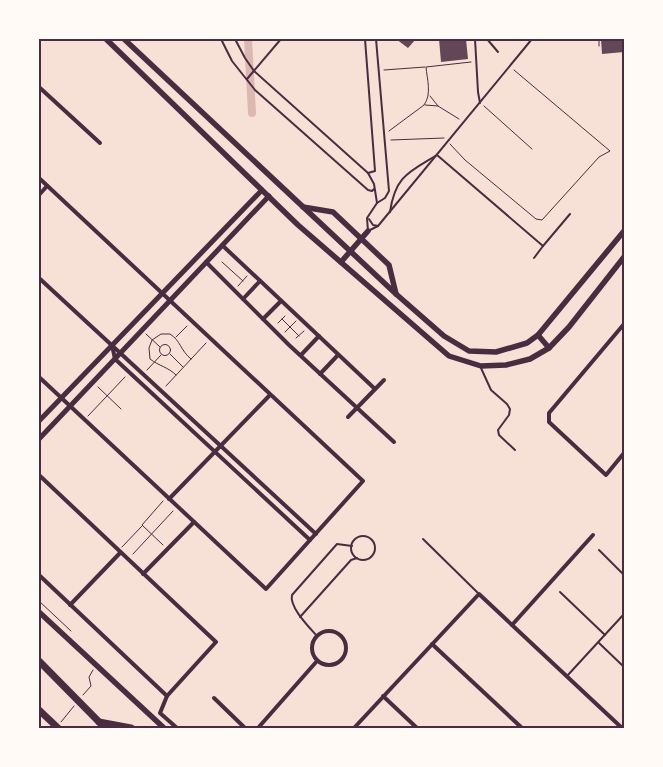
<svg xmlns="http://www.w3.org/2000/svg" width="663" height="767" font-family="'Asap Condensed',sans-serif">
<rect width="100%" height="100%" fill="#f7e1d7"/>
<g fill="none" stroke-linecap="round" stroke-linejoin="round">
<polyline stroke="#dcb8b0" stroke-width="8" points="248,39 252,113"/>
</g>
<g fill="#644757">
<polygon points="396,39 416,39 408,48"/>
<polygon points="439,39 466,39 468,59 441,62"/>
<polygon points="601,39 624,39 624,52 602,54"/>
</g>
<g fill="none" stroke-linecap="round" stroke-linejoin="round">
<g stroke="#4a2c40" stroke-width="1">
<polyline points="599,39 599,46"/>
<polyline points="384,70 425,67"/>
<polyline points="430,96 438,106 459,119"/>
<polyline points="425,105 438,106"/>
<polyline points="484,106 532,149"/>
<path d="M389 131 424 105C432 94 427 79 426 67L471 62"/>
<polyline points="391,140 444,138"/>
<polyline points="450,144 465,160 536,219 542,220 599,157 610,151 514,70"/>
<polyline points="222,262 243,281"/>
<polyline points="238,286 247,276"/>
<polyline points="282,319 299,336"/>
<polyline points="278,323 285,316"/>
<polyline points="285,332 296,321"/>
<polyline points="146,334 160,347"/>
<polyline points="176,337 187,326"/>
<polyline points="296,338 304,331"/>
<circle cx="165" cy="350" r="5.5"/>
<polyline points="170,354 183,367"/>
<polyline points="147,370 161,355"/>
<path d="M176 375C168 367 159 366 150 359L149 348 152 340 161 334H170C181 341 180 350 191 359"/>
<polyline points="166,386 206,343"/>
<polyline points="98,387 121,409"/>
<polyline points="88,416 125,377"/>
<polyline points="163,545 142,525 163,501"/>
<polyline points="122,547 142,526"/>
<polyline points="133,554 173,511"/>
<polyline points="39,601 71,631"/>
<polyline points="83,695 91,686 89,677 93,670"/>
<polyline points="61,722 74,706"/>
</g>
<g stroke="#4a2c40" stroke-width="2">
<polyline points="221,39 232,61 255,90 368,190 372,191 374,189"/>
<polyline points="235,39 245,58 254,71 368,173 374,184 377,203 367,218 368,231 378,226 532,39"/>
<polyline points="365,39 375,171 368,173"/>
<polyline points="376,39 389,191 385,198 377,203"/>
<polyline points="475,39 478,92 480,103"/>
<polyline points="487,39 498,52"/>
<polyline points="247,79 281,39"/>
<path d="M390 212C395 176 409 172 437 155L543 246 570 214"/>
<polyline points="369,219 373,225 378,226"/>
<polyline points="534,258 543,246"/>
<polyline points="481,368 491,390 507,404 510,409 509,415 498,430 499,435 515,450"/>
<circle cx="363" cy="548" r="12"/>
<polyline points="423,539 479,594"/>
<polyline points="599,550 624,575"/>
<polyline points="560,592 605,635"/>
<polyline points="300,617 351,560 357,558"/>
<path d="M317 636C309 627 289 607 292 595L337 544 352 546"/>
<polyline points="599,643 624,667"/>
<polyline points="567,676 624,614"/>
</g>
<g stroke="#4a2c40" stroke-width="4">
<polyline points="39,87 100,143"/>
<polyline points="39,178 363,481 266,589 39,377"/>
<polyline points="39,195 47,186"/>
<polyline points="222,245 375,389"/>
<polyline points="206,262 289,345 394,442"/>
<polyline points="39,278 316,534"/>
<polyline points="243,299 260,281"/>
<polyline points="263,319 281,301"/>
<polyline points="624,324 549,413 549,422 606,475 624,453"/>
<polyline points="112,345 115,359 310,540"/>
<polyline points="301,355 319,336"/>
<polyline points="320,374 338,355"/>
<polyline points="348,417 384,380"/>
<polyline points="39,475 216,642 167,696 160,713 177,728"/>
<polyline points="169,499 270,395"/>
<polyline points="143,574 194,522"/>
<polyline points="39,575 167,696"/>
<polyline points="70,605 120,553"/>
<polyline points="512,625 593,535"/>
<circle cx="329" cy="648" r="17"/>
<polyline points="432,644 522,728"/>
<polyline points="383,696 417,728"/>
<polyline points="214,698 245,728"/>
<polyline points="258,728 317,661"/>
<polyline points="354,728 479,594 622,728"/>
</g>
<g stroke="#4a2c40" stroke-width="5">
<polyline points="39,421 262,190"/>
<polyline points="39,439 269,196"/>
</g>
<g stroke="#4a2c40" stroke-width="5.5">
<polyline points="106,39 298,225 449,356 481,366 506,365 530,359 549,348 569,327 624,257"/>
<polyline points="124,39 396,294 444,336 469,351 496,352 527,343 538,335 624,231"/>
<polyline points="303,207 333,212 389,265 396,294"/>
<polyline points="341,262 368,231"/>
<polyline points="538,335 549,348"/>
<polyline points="39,612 164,728"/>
</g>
<g stroke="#4a2c40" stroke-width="7">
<polyline points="39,661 105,728"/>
<polyline points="39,710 58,728"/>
<polyline points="99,722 131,728"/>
</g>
</g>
<rect width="663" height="767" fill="none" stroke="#fffaf5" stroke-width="80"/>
<rect x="40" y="40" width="583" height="687" fill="none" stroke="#4a2c40" stroke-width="2"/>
</svg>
